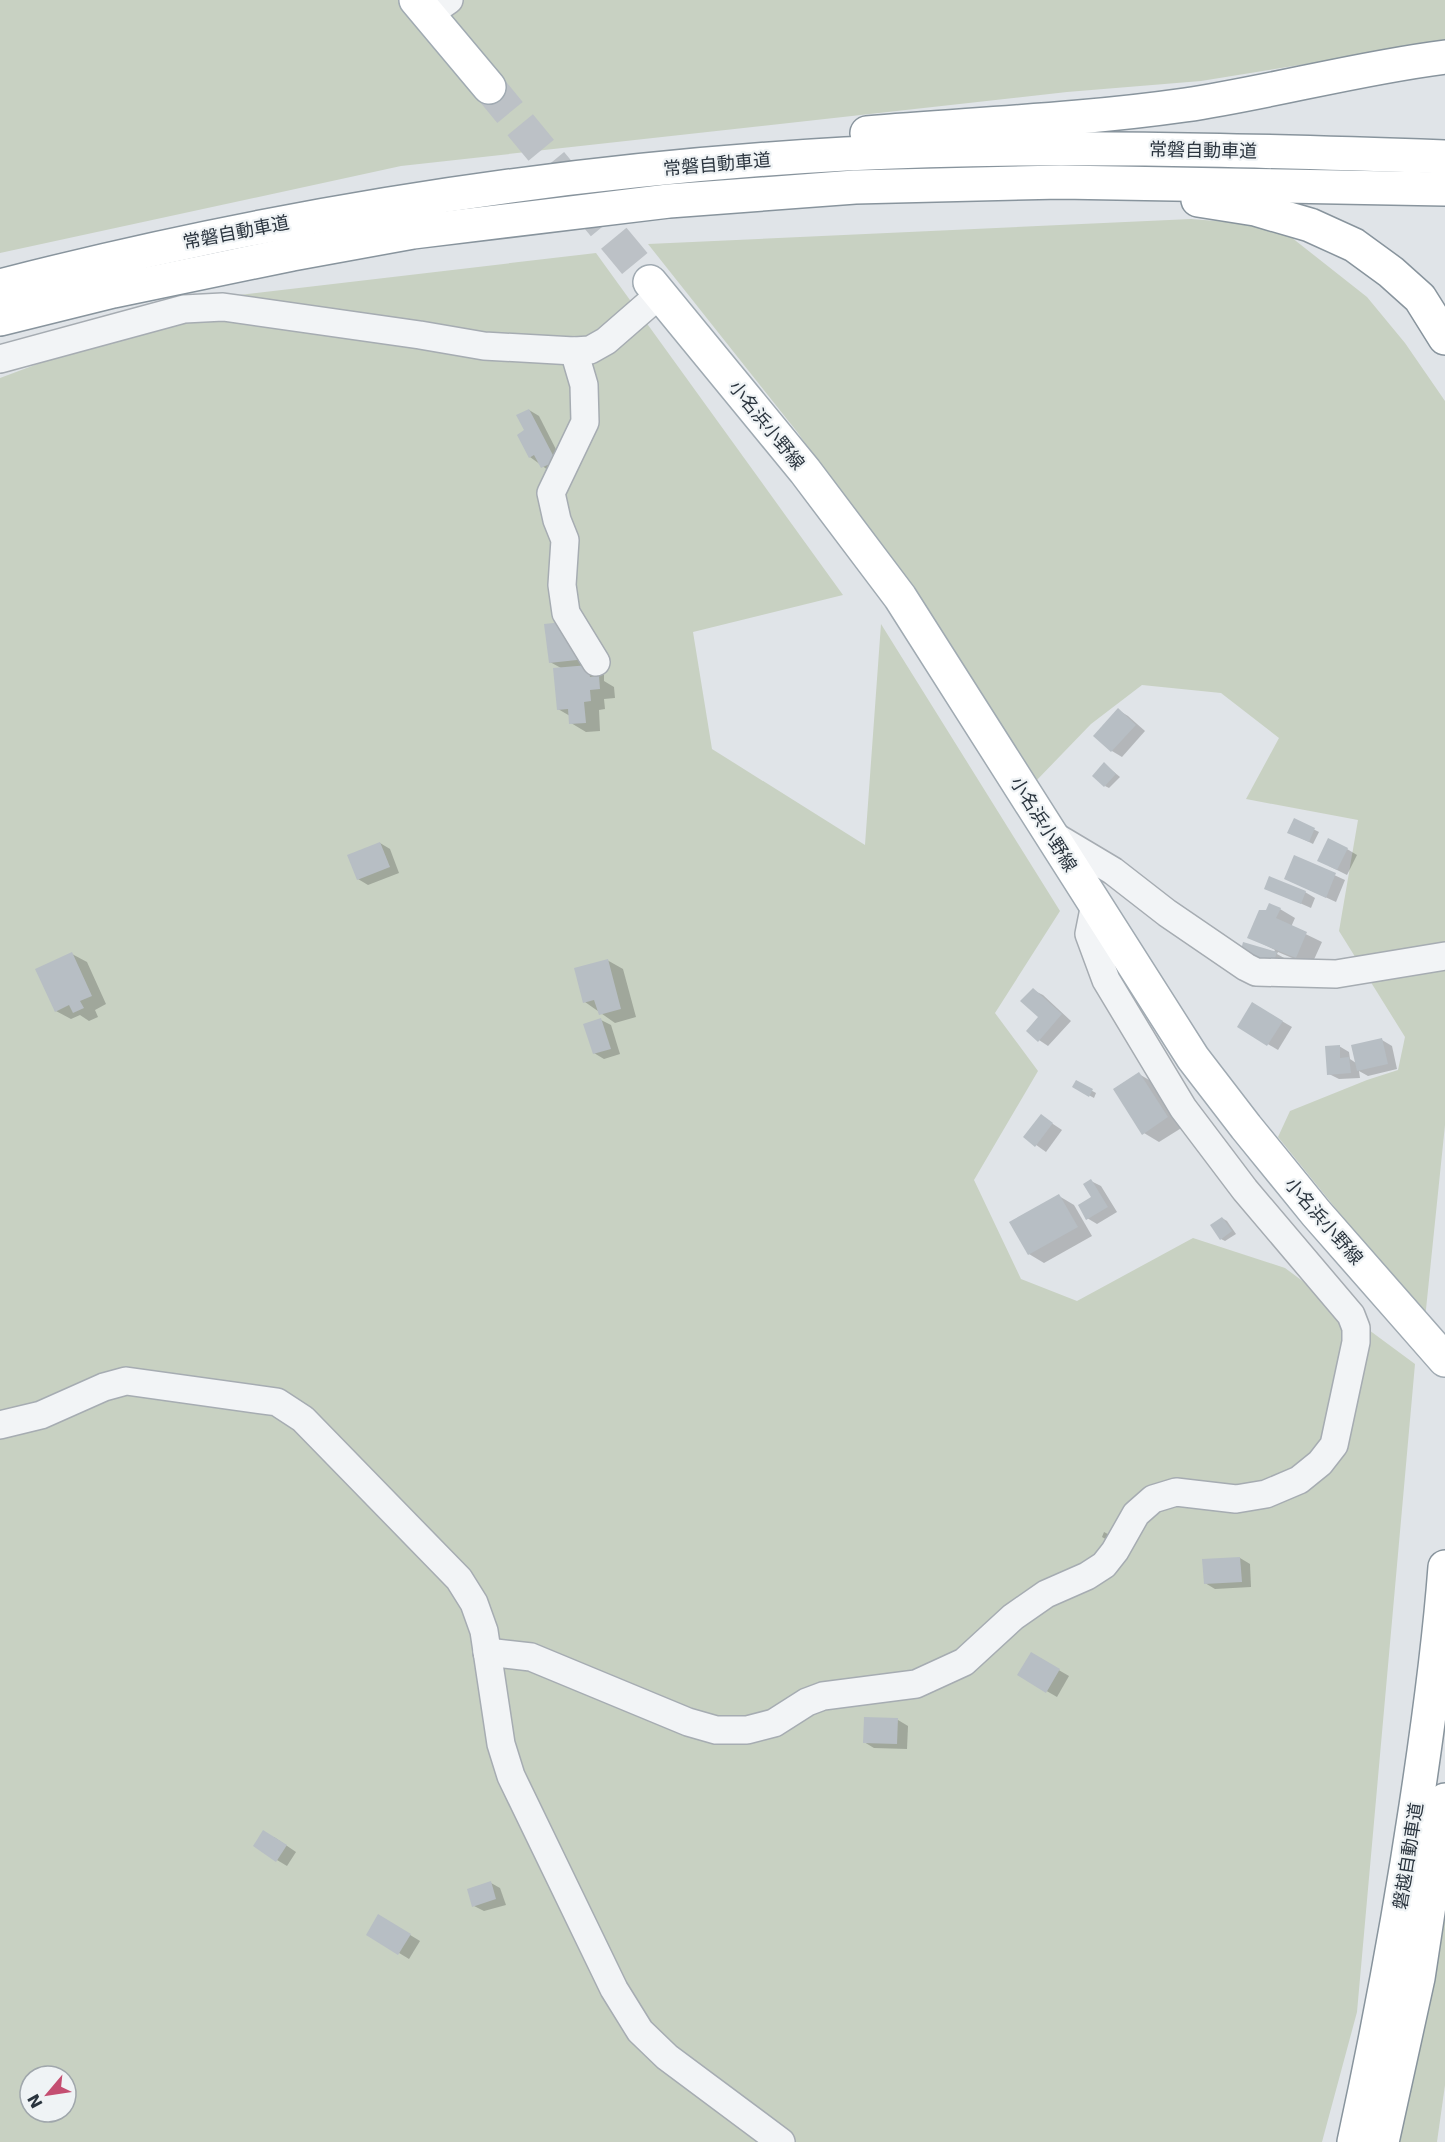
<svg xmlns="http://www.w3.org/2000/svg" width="1445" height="2142" font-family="'DejaVu Sans','Noto Sans JP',sans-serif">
<rect width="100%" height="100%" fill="#e0e4e8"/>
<g fill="#c8d1c2" fill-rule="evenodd">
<polygon points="0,0 1445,0 1445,44 1362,55 1201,81 1067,92 401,166 0,253"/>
<polygon points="1191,219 1277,226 1367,297 1405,343 1445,401 1445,1125 1425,1319 1278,1137 1290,1111 1367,1080 1398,1070 1405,1037 1339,931 1358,820 1246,799 1279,738 1221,693 1142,685 1091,724 1035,782 798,433 648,244"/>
<path d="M596 253 843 595 693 632 712 749 865 845 881 624 1060 911 995 1013 1038 1071 974 1180 1021 1279 1077 1301 1193 1238 1285 1268 1415 1364 1357 2012 1322 2142H0V378L214 298ZM30 2076H66V2112H30Z"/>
<polygon points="1445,1872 1445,2085 1437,2142 1399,2142"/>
</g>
<g fill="#0003">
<polygon points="529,410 539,416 565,467 552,473 530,457 526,431"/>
<polygon points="546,625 588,666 604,675 604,681 614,687 615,698 604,699 605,709 599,710 600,731 586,732 571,723 570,716 558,709 561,668 550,662"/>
<polygon points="1118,710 1128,716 1145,731 1122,757 1112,751 1095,736"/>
<polygon points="1108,767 1120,777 1109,788 1105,786"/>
<polygon points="1295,820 1319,832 1313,844 1293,834"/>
<polygon points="380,843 390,849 399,873 368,885 358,879"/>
<polygon points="1347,849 1357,855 1347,875 1329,866"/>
<polygon points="1295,857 1345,880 1336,902 1286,879"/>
<polygon points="1266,888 1305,892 1315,898 1311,908"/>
<polygon points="1280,909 1295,918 1291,927 1322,942 1311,966 1278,952 1277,954 1286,959 1283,968 1252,959 1274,952 1275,950 1249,937"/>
<polygon points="72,954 87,962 106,1004 95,1010 98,1017 89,1021 80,1015 71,1019 56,1011"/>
<polygon points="607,960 623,969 636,1017 615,1023 585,1002"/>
<polygon points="1033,990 1043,995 1071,1021 1048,1046 1039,1040 1040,1017"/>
<polygon points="1253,1004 1292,1027 1278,1050 1239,1027"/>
<polygon points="601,1020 611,1025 620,1054 604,1059 594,1053"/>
<polygon points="1382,1040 1392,1046 1397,1069 1368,1076 1359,1071 1360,1078 1339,1079 1329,1074 1339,1046 1349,1052 1350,1059 1356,1063"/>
<polygon points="1139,1074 1154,1083 1183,1127 1159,1142 1144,1133"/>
<polygon points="1076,1082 1096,1093 1094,1098 1074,1087"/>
<polygon points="1041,1116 1062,1130 1046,1152 1025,1137"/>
<polygon points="1091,1181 1101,1186 1117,1212 1097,1224 1087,1218 1093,1198"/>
<polygon points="1059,1196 1074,1205 1092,1236 1044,1263 1029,1254"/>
<polygon points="1222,1218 1227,1221 1236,1234 1225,1241 1221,1239"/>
<polygon points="1104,1532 1117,1539 1114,1544 1102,1537"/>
<polygon points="1240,1558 1250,1564 1251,1587 1215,1589 1205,1583"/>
<polygon points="1031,1654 1069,1676 1057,1697 1019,1675"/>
<polygon points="865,1718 898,1720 908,1726 907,1749 874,1748 864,1742"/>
<polygon points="274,1837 296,1852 287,1866 277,1860"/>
<polygon points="491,1883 500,1888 506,1905 484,1911 474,1906"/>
<polygon points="379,1916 420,1941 409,1959 368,1934"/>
</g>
<g fill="#b7bec4">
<polygon points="529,409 556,461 541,468 534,455 529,458 517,435 524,430 516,415"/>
<polygon points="563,622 573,631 577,660 549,663 544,624"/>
<polygon points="589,665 590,677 599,676 600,689 590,690 591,701 584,702 586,723 569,724 568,709 557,710 553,668"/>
<polygon points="1118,708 1136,725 1111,752 1093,736"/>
<polygon points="1104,762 1116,774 1104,787 1092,776"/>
<polygon points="1294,818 1315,828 1309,842 1287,833"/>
<polygon points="1328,838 1348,848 1337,870 1317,861"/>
<polygon points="380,842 390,867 357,880 347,855"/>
<polygon points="1294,855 1336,873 1326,898 1284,879"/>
<polygon points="1269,876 1306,891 1301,904 1264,889"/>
<polygon points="1269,903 1281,908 1276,918 1307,932 1296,958 1247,938 1259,910 1266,910"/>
<polygon points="1243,942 1277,952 1273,964 1240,954"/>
<polygon points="72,952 92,996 80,1001 84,1008 73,1013 69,1005 55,1012 35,969"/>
<polygon points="608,959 621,1009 599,1015 594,1000 583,1003 574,968"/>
<polygon points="1033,988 1062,1014 1038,1042 1026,1031 1038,1017 1020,1001"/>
<polygon points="1252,1002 1283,1021 1267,1046 1237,1027"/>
<polygon points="601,1018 611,1049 593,1054 583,1024"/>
<polygon points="1382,1038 1388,1064 1357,1071 1351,1045"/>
<polygon points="1340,1045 1340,1058 1349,1057 1351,1073 1327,1075 1325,1046"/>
<polygon points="1139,1072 1168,1117 1142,1135 1113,1089"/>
<polygon points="1076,1080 1093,1089 1089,1097 1072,1087"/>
<polygon points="1041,1114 1053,1123 1035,1147 1023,1137"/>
<polygon points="1091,1179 1108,1207 1086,1220 1078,1205 1091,1197 1083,1184"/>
<polygon points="1059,1194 1078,1227 1028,1255 1009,1222"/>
<polygon points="1222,1217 1232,1231 1220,1240 1210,1225"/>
<polygon points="1240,1557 1242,1582 1204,1584 1202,1559"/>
<polygon points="1031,1652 1060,1669 1046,1693 1017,1675"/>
<polygon points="864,1717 898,1718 897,1744 863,1743"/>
<polygon points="263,1830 287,1845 276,1862 253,1846"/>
<polygon points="491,1881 496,1899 472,1907 467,1889"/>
<polygon points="378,1914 411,1934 398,1955 366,1935"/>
</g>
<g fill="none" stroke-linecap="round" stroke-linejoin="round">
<polyline stroke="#bcc1c6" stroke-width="33" stroke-dasharray="33 16" stroke-linecap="butt" points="489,87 650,282"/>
<defs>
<g id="minor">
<polyline points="429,14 449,0"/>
<polyline points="574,351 584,385 585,422 551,493 557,520 565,540 562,585 566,613 596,662"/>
<polyline points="0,359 184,309 223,307 420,335 484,346 574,351 590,350 606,341 660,294"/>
<polyline points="1051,834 1113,871 1167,913 1246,967 1256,972 1336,974 1445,956"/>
<polyline points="0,1425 41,1415 104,1387 126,1381 277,1402 303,1419 459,1579 474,1603 484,1631 501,1744 511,1776 614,1989 640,2031 667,2057 781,2142"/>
<polyline points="487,1652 531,1657 688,1722 716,1730 747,1730 774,1723 807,1702 823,1696 916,1684 964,1662 1013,1617 1046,1594 1087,1576 1104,1565 1115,1551 1136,1514 1153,1499 1176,1492 1236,1499 1266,1494 1299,1480 1320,1463 1334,1445 1356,1342 1356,1328 1351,1315 1245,1190 1183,1108 1106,980 1089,934 1095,904"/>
</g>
<g id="major">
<polyline points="416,0 489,87"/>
<polyline points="650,282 805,471 900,597 1193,1058 1246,1127 1316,1213 1445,1360"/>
</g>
<g id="highway">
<path d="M867 133C973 124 1080 120 1185 105 1272 92 1357 68 1445 57"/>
<polyline points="1198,200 1255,209 1310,225 1354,245 1391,272 1420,298 1445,338"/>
<path d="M0 286C276 215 560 170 845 154 1045 144 1245 150 1445 157"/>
<polyline points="0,319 113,291 292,254 413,232 669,201 855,187 1061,182 1445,189"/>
<path d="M1354 2142C1378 2031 1399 1919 1416 1806 1428 1727 1439 1647 1445 1567"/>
<polyline points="1382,2142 1418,1978 1445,1800"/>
</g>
</defs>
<use href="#minor" stroke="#a6acb2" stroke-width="30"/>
<use href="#major" stroke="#a0aab2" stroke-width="36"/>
<use href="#highway" stroke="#88949d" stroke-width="36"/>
<use href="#minor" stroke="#f2f4f6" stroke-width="27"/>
<use href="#major" stroke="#fff" stroke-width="33"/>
<use href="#highway" stroke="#fff" stroke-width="33"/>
</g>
<g text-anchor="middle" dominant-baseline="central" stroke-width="4.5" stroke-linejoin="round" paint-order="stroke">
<g font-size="18" fill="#2a343e" stroke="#eff3f5">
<text transform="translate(1203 150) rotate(1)">常磐自動車道</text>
<text transform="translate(717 164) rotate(-5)">常磐自動車道</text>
<text transform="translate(236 232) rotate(-11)">常磐自動車道</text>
<text transform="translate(767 425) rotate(51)">小名浜小野線</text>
<text transform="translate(1044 824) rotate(58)">小名浜小野線</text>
<text transform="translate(1324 1221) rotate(49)">小名浜小野線</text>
<text transform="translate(1408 1856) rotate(-81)">磐越自動車道</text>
</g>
</g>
<g transform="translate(48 2094) rotate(241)"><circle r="28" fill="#eff3f5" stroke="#a0a7ac" stroke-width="1.5"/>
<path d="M0-4.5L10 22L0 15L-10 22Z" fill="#c44e71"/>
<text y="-9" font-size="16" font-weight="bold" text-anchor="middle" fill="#2a343e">N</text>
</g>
</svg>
